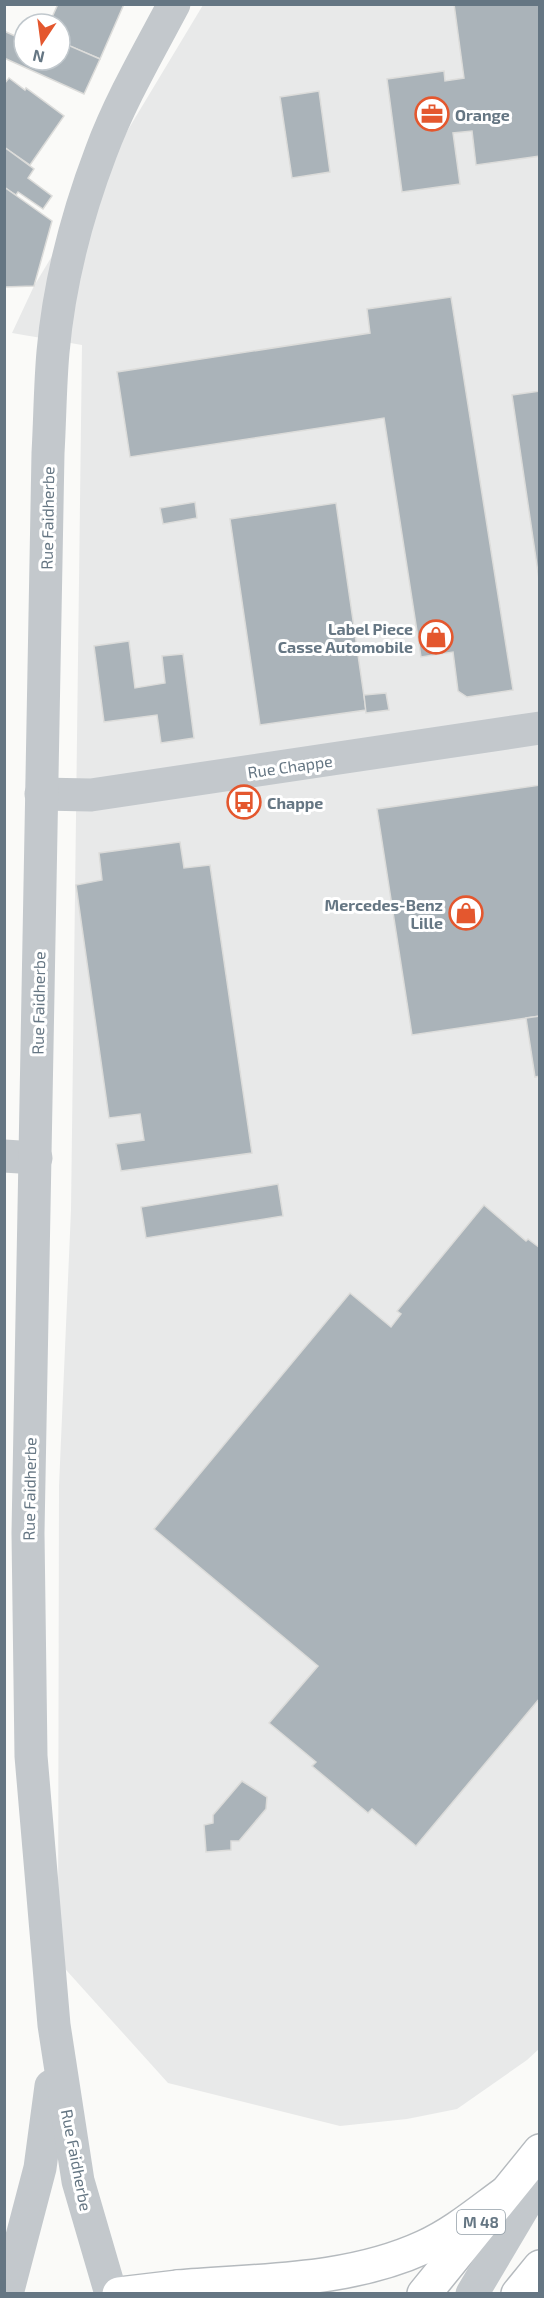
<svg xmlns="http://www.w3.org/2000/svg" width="544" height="2298" font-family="'Exo 2',sans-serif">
<rect width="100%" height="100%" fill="#fafaf8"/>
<polygon fill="#e8e9e9" points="203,5 539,5 540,2048 527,2060 457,2109 407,2119 340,2126 168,2083 58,1961 59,1486 71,1210 82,345 12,333 34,286"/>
<g fill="#aab3b9" stroke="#dcdcda" stroke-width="1.5">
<polygon points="58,4 124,4 100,59 60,42 60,24 49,24"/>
<polygon points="454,4 540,4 540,156 476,165 472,131 453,133 460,184 402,192 387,79 444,71 445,81 464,78"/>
<polygon points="4,31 24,40 24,60 38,60 37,62 49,68 53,60 60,60 61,42 100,59 84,94 4,58"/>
<polygon points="9,78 25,90 26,88 64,116 30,165 4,147 4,84"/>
<polygon points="319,91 330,172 292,178 280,97"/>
<polygon points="4,147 34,169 28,178 52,196 43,209 18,192 16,195 4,187"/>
<polygon points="4,187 52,221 34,286 4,287"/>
<polygon points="451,297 513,690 467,697 458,691 453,652 421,657 384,418 130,457 117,372 370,333 367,309"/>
<polygon points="540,391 540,586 512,395"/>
<polygon points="195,502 197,518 163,524 160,508"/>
<polygon points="336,503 366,710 260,725 230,519"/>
<polygon points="129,641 135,688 165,683 162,656 183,654 194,738 161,743 157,715 104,722 94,646"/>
<polygon points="386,693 389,710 366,713 364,695"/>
<polygon points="540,785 540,1016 412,1035 377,809"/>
<polygon points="180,842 184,868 210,865 252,1153 121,1171 116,1144 144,1140 140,1114 109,1118 76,885 102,880 99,853"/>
<polygon points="540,1016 540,1076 535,1077 526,1018"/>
<polygon points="278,1184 283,1216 146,1238 141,1207"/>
<polygon points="484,1205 526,1241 528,1239 540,1248 540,1698 416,1846 372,1809 368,1813 312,1766 316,1762 269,1723 318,1666 154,1529 350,1293 391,1327 401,1314 397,1311"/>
<polygon points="242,1781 267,1797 266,1809 239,1841 231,1841 231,1850 206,1852 204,1825 213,1823 213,1815"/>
</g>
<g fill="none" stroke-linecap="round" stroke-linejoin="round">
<defs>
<g id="major">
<path d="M178 2287C260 2280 348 2282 424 2247 453 2234 478 2213 504 2194"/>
<polyline points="119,2294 178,2287 198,2291"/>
<polyline points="424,2294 540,2151"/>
<polyline points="518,2294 540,2267"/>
</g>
</defs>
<use href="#major" stroke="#b5babe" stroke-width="36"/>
<g stroke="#c3c8cc" stroke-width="33">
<polyline points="41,794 91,795 540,728"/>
<polyline points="4,1156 36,1158"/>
<polyline points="7,2294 40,2168 51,2086"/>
<path d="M111 2294 78 2181 54 2025 31 1756 28 1533 48 453C50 419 50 386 53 352 59 285 77 215 101 152 120 101 148 53 174 4"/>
<polyline points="472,2294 540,2179"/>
</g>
<use href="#major" stroke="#fff" stroke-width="33"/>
</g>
<defs>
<symbol id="office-ring" viewBox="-11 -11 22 22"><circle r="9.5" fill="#fff" stroke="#e4572e" stroke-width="1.5"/><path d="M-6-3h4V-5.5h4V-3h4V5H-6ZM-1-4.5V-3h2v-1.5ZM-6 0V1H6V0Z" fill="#e4572e"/></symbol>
<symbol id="shop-ring" viewBox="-11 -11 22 22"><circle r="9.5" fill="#fff" stroke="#e4572e" stroke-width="1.5"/><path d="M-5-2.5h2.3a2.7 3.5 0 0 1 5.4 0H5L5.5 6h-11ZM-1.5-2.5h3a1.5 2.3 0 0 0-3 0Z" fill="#e4572e"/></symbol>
<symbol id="bus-ring" viewBox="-11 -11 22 22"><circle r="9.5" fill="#fff" stroke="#e4572e" stroke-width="1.5"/><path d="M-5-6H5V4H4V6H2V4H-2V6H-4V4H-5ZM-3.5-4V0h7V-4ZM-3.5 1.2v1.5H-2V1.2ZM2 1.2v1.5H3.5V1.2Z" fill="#e4572e"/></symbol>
</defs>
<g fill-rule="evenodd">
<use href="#office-ring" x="413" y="95" width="38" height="38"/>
<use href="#shop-ring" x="417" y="618" width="38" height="38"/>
<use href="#bus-ring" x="225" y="783" width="38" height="38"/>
<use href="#shop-ring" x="447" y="894" width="38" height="38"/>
</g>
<g text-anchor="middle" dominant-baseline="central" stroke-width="6" stroke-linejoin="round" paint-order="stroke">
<rect fill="#fff" stroke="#939fa8" stroke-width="1.5" x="457" y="2210" width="48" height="24" rx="4.5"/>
<g font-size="15" font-weight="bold" fill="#657683">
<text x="481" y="2222">M 48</text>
</g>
<g font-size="16" font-weight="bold" fill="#657683" stroke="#fff" text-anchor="start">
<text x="455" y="114">Orange</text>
<text x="413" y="628" text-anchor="end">Label Piece<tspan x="413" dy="18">Casse Automobile</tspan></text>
<text x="267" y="802">Chappe</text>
<text x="443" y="904" text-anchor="end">Mercedes-Benz<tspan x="443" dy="18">Lille</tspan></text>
</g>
<g font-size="16" fill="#657683" stroke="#fff">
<text transform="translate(47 518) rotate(-89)">Rue Faidherbe</text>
<text transform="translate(290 766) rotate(-8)">Rue Chappe</text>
<text transform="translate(38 1003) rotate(-89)">Rue Faidherbe</text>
<text transform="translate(29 1489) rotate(-89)">Rue Faidherbe</text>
<text transform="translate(77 2160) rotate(79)">Rue Faidherbe</text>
</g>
</g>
<rect width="544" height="2298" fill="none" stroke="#657683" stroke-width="12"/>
<g transform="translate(42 42) rotate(193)"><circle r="28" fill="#ffffff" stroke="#c1c8cd" stroke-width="1.5"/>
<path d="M0-4.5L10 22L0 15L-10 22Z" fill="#e4572e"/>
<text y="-9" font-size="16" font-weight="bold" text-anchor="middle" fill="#657683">N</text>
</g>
</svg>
